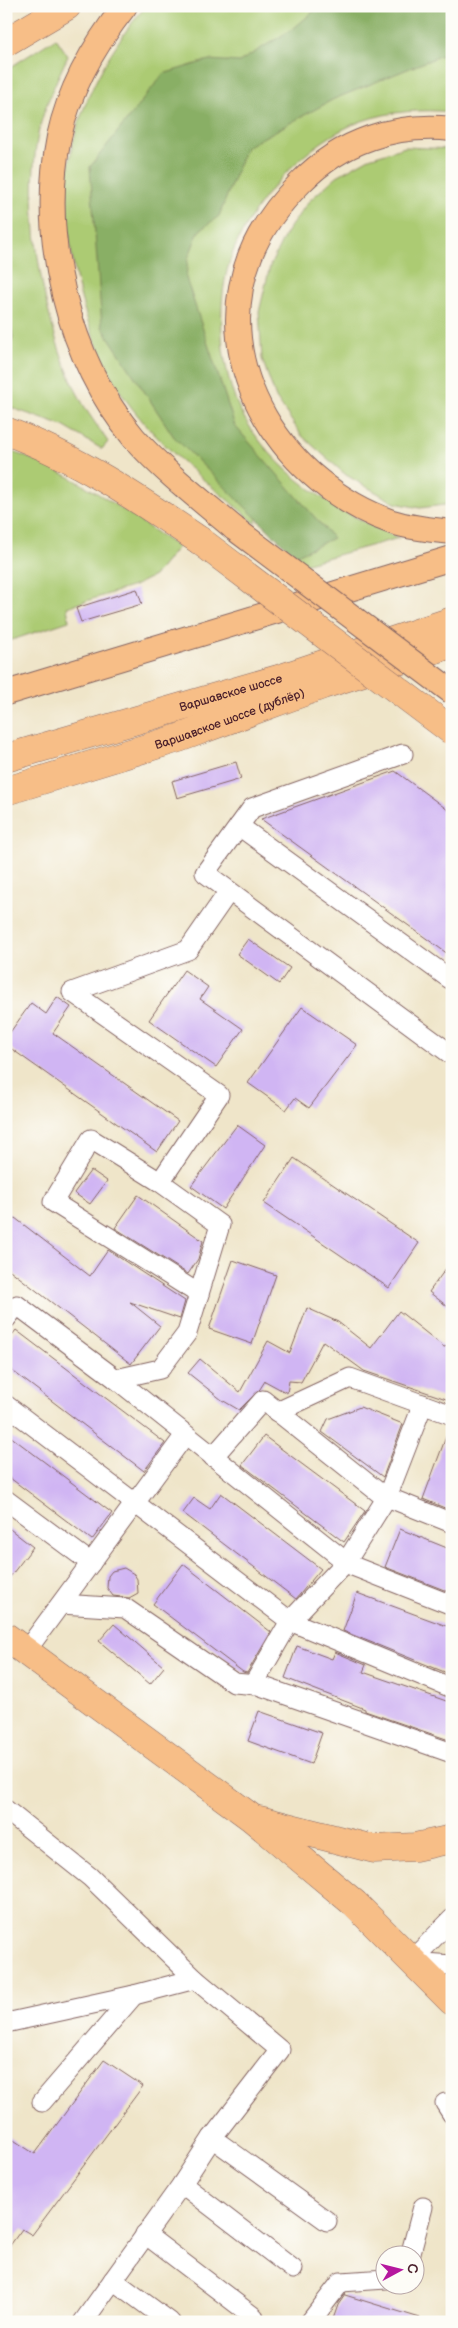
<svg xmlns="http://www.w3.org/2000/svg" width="458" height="2328" font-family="'Balsamiq Sans',sans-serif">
<rect width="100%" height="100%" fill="#fdfcf7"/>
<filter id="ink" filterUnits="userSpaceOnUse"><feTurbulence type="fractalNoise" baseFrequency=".02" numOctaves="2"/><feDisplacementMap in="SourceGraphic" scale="10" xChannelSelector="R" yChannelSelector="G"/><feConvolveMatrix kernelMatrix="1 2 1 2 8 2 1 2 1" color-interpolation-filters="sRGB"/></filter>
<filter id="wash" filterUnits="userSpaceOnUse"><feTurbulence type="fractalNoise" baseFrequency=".0096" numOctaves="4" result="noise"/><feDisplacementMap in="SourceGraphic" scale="20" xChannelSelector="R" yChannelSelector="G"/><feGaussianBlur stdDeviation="1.12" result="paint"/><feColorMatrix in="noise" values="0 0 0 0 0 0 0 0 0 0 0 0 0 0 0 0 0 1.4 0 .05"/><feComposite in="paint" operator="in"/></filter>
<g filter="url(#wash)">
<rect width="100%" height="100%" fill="#efe5c9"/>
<g fill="#accb73" stroke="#7b754f">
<path d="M146 6H452V112C423 109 390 111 362 121 308 140 254 199 233 252 221 282 220 317 223 349 226 369 231 392 240 410 273 474 335 510 399 538L304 564 290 553 298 537 273 492 255 523C211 485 160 448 126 400 80 335 53 212 75 135 88 89 114 42 146 6Z"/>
<path d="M56 38 68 56C56 81 44 107 38 134 23 213 44 334 83 404 90 417 100 429 108 442L102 449 63 426 6 406V70Z"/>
<polygon points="405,147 452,149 452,504 420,508 395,503 346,475 302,436 276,398 262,359 259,312 270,266 286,233 308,202 337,176 369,158"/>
<path d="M6 450C69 469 124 511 178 547L154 576 134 586 67 607 69 621 6 642Z"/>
</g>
<g fill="#89af65" stroke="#6a6748">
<polygon points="320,6 452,6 452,51 334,99 246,147 219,216 199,231 188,258 186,278 235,426 333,538 295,556 174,437 102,327 90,167 163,74 209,60 239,62 294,28"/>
<polygon points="6,296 13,338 6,351"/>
</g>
<g id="blocks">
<g fill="#d0b5f3">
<polygon points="137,589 142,604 81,622 76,608"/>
<polygon points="236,762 241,779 177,798 172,781"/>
<polygon points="395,771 452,813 452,957 261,819"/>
<polygon points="248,939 290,968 279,984 237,954"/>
<polygon points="184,970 208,987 200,999 243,1029 216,1067 149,1020"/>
<polygon points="57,997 71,1007 53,1033 178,1121 157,1152 6,1045 6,1038 31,1003 46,1014"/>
<polygon points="302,1007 357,1045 309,1108 295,1098 286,1110 248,1083"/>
<polygon points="237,1125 265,1145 223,1209 191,1186"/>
<polygon points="294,1158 419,1243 389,1288 264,1203"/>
<polygon points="91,1170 107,1181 90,1204 74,1193"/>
<polygon points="138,1195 203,1241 198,1259 188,1274 115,1228"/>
<polygon points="6,1211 90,1276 108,1250 185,1301 180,1319 130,1302 160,1326 131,1364 6,1267"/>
<polygon points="233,1260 276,1275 252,1344 209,1329"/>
<polygon points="452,1260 452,1310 429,1292"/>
<polygon points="307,1308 338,1322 371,1348 399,1311 444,1347 452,1345 452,1401 364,1371 323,1341 301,1382 289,1381 287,1393 265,1381 260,1389 239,1410 222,1400 188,1373 200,1359 240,1392 268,1341 290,1353"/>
<polygon points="16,1330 165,1443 144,1471 6,1366 6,1343"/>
<polygon points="360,1407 403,1424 383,1477 322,1432 328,1419"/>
<polygon points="450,1426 452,1426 452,1511 423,1499"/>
<polygon points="6,1433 112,1513 92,1540 6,1475"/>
<polygon points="264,1436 365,1511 344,1542 242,1465"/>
<polygon points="221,1493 321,1569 296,1599 183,1513 194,1498 210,1509"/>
<polygon points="6,1526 33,1547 6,1582"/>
<polygon points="400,1529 452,1550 452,1593 385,1567"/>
<polygon points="183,1564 271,1632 247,1673 243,1672 153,1604"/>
<polygon points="124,1568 134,1574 137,1579 138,1593 129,1598 113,1596 107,1588 108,1576 112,1571"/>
<polygon points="357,1593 452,1628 452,1675 343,1631"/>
<polygon points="114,1624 164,1667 150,1684 99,1641"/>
<polygon points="297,1646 332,1659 335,1652 366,1665 363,1672 452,1703 452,1741 365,1711 365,1709 285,1678"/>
<polygon points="259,1711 322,1733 311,1764 248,1741"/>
<polygon points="104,2060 143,2086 32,2235 22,2229 6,2251 6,2135 35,2154"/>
<polygon points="345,2295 420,2318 420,2322 332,2322 338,2305"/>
</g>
</g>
</g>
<g filter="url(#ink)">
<use href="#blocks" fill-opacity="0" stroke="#846462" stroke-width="1"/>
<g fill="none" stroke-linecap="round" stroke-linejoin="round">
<defs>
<g id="minor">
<polyline points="403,754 252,808 205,873 452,1055"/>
<polyline points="239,826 450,979"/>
<polyline points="160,1182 220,1225 199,1294 53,1202 91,1139 160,1182 219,1095 72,992 188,950 229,891"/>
<polyline points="6,1319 17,1305 116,1379 160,1369 187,1333 199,1294"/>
<polyline points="116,1379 350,1565 452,1605"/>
<polyline points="6,1405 290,1621 452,1688"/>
<polyline points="277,1412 350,1378 452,1415"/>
<polyline points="213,1457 263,1400 382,1495 452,1523"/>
<polyline points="6,1500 91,1563"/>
<polyline points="61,1604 125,1608 234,1683 258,1685 452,1753"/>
<polyline points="26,1651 185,1435"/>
<polyline points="253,1685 290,1621 346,1562 387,1497 423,1404"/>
<polyline points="6,1810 90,1877 195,1979 280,2050 212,2138 182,2184 83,2322"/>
<polyline points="410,1962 452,1919"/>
<polyline points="410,1962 452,1965"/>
<polyline points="6,2023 134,1995 195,1979"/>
<polyline points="42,2102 134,1995"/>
<polyline points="445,2103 452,2114"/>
<polyline points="212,2138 327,2221"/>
<polyline points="182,2184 293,2269"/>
<polyline points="145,2234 254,2317"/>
<polyline points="410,2256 423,2207"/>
<polyline points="113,2280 170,2322"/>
<polyline points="310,2322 341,2282 386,2279"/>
</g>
<g id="major">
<path d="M125 6C95 44 69 90 59 137 39 238 68 359 134 438 164 472 201 500 235 529"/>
<path d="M452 129C395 123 341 141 301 182 280 203 261 228 250 256 207 368 286 485 392 522 411 528 432 530 452 532"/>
<polyline points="6,693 452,558"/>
</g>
<g id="highway">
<polyline points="6,42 67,6"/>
<path d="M6 431C76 457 137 498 199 540"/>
<path id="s1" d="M6 758 278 679 452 621"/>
<path id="s2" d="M6 791 179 738 323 685 452 644"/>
<polyline points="6,1637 252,1818 355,1904 452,2001"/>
<polyline points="260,1820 374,1849 415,1847 452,1839"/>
</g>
</defs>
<use href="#minor" stroke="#846462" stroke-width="21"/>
<use href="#major" stroke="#846462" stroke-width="26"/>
<use href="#highway" stroke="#846462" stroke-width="29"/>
<use href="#minor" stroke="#fff" stroke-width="19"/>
<use href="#major" stroke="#f7be87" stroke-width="24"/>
<use href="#highway" stroke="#f7be87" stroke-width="28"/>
<defs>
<polyline id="major-bridge" points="235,529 452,692"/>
<polyline id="highway-bridge" points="199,540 452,731"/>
</defs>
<use href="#major-bridge" stroke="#846462" stroke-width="26" stroke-linecap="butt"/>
<use href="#highway-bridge" stroke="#846462" stroke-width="29" stroke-linecap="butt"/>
<use href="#major-bridge" stroke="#f7be87" stroke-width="24"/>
<use href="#highway-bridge" stroke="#f7be87" stroke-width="28"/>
</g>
</g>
<g text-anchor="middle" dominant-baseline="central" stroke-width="4" stroke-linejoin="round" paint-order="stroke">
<g font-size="12" fill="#4a1f2b" stroke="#fdfcf7">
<text stroke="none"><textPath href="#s1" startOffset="234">Варшавское шоссе</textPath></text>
<text stroke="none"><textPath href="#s2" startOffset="235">Варшавское шоссе (дублёр)</textPath></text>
</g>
</g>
<rect width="458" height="2328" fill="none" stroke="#fdfcf7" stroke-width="25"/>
<g transform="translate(400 2270) rotate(83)"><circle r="24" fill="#fdfcf7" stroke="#b5a4a5"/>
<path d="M0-4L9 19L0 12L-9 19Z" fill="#b5179e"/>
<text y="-8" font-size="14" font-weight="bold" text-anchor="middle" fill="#4a1f2b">С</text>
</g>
</svg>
